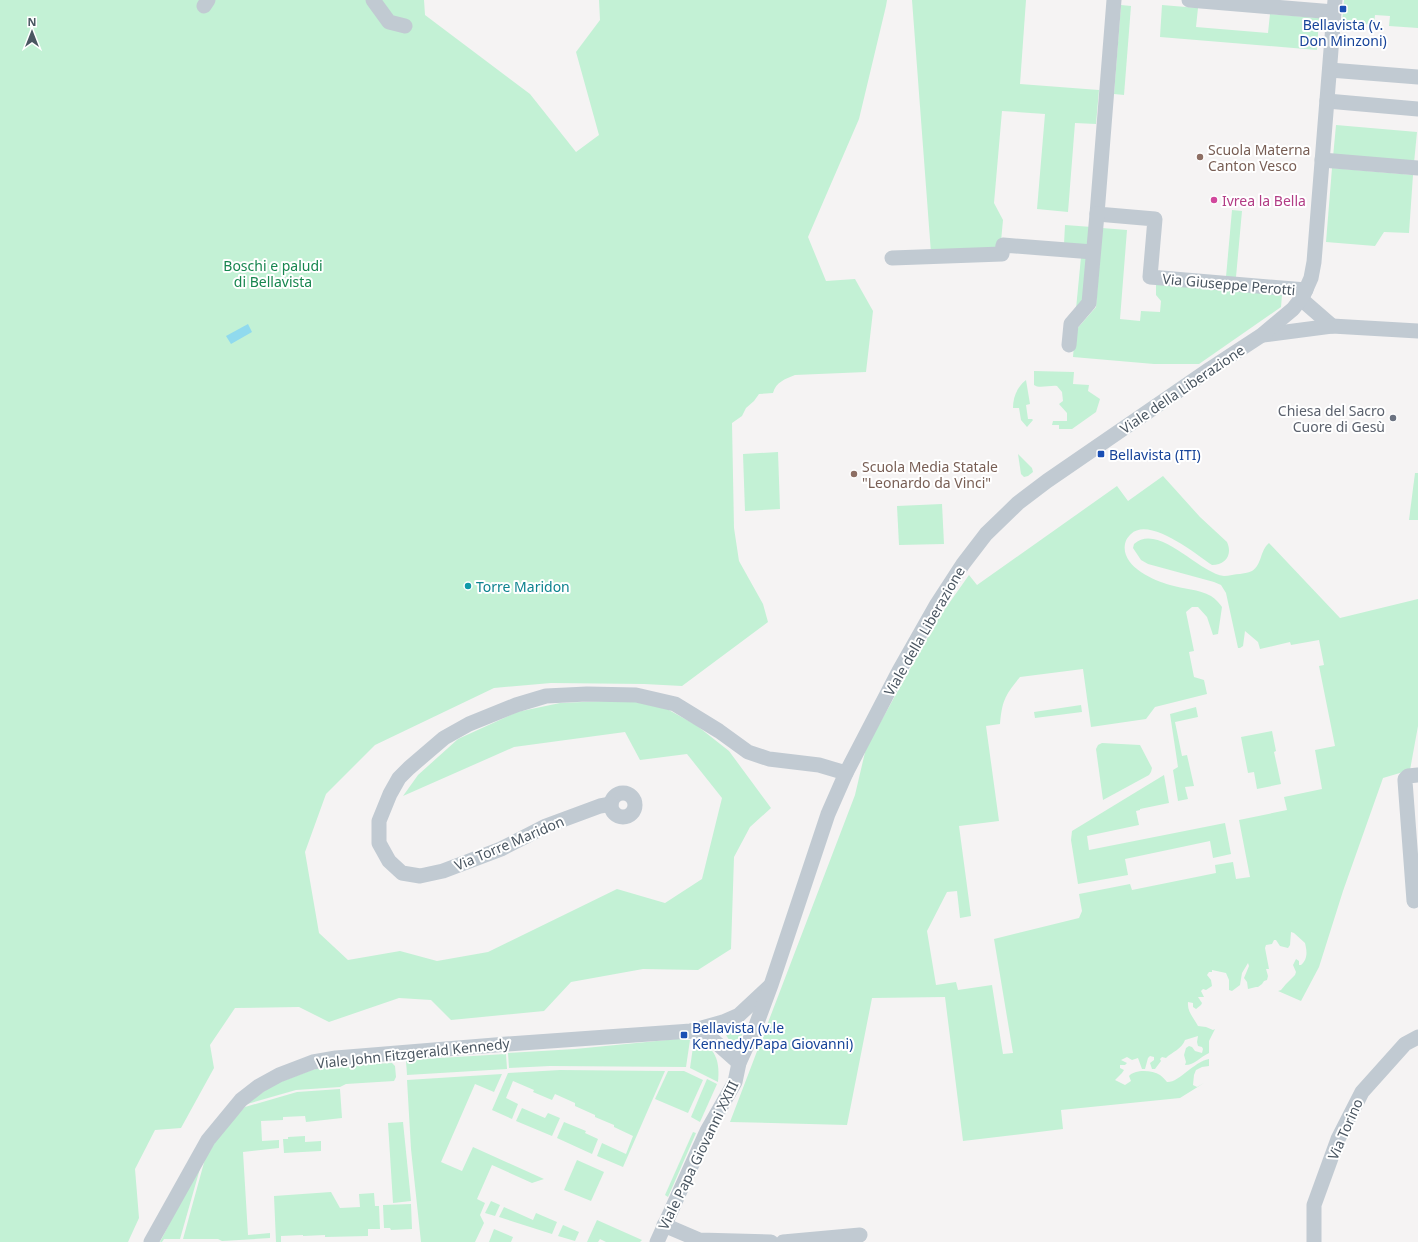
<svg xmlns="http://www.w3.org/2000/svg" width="1418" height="1242" font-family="'Noto Sans',sans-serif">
<rect width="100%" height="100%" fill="#f5f3f3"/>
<g fill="#c3f1d5">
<path d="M0 0H424L425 15 530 94 576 152 599 135 576 52 600 20 599 0H887L886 6 859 119 808 237 826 281 855 279 873 311 866 372 795 375C785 379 776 382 773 393L759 394 754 401 746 408 742 416 732 423 734 528 739 561 763 604 768 622 682 686 644 684 551 683 494 688 375 745 326 794 305 852 319 933 348 960 400 951 437 961 488 952 617 889 665 903 702 879 722 798 687 754 640 760 625 732 514 747 403 796 418 775 458 739 517 712 560 703 627 700 667 709 696 725 729 751 771 808 750 827 734 857 731 949 698 970 643 969 571 982 544 1011 451 1020 431 1000 399 998 329 1022 299 1007 235 1008 210 1045 214 1068 181 1128 155 1130 135 1169 139 1218 128 1242H0Z"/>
<polygon points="912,0 1026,0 1020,84 1099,90 1096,124 1075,123 1068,212 1037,209 1045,114 1002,111 994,203 1003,220 1000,252 931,253"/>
<polygon points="1344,0 1418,0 1418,28 1389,26 1390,16 1375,15 1374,25 1342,22"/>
<polygon points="1121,5 1131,6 1124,95 1114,94"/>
<polygon points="1162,5 1198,8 1196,27 1268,33 1270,14 1319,18 1317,50 1160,37"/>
<polygon points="1336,125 1417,132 1414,163 1333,157"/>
<polygon points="1332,168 1413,175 1409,233 1384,232 1375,246 1326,242"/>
<polygon points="1232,210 1242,211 1236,277 1226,277"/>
<polygon points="1065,225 1092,227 1090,246 1064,244"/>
<polygon points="1102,228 1127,230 1120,319 1140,321 1141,311 1160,312 1161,301 1156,295 1156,284 1282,295 1281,307 1199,364 1154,364 1073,357 1075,331 1096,307"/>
<polygon points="1081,257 1088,258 1084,300 1076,309"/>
<path d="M1034 371 1074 372 1073 384 1089 385 1088 391 1100 399 1096 412 1072 429H1059V425H1052L1053 421H1067V413L1059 404 1063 401 1062 392 1057 386C1050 385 1039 389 1034 385Z"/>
<path d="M1026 380 1030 404 1026 405 1028 419H1032L1033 420 1027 427 1021 420 1019 408H1013C1013 397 1017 387 1026 380Z"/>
<polygon points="778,452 780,509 745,511 743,454"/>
<polygon points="1018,454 1032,468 1033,472 1028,476 1024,477 1021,474"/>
<polygon points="1415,473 1418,473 1418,520 1409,520"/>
<path d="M1163 476 1200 517 1227 542C1233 555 1225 565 1212 565 1196 554 1149 516 1131 534 1128 537 1126 539 1125 544 1121 566 1152 580 1170 585 1183 589 1199 589 1211 596 1216 599 1219 603 1222 607L1218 634 1213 635 1207 617 1198 607H1192L1186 612 1194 651 1189 652 1194 677 1204 680 1207 694 1155 707 1146 719 1091 727 1083 669 1020 677C1005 695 1002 701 1000 724L986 726 999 821 959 826 971 916 960 918 957 891 947 892 927 931 936 985 956 982 958 990 992 985 1003 1054 1013 1053 994 939 1079 918 1082 911 1079 894 1130 884 1132 890 1216 873 1215 865 1233 862 1236 879 1250 877 1239 820 1287 810 1284 797 1322 789 1315 750 1335 746 1319 666 1324 665 1319 640 1291 645 1290 642 1260 649 1258 642 1245 631 1243 646 1240 648H1238L1226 593 1221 585 1214 582 1148 564 1141 560 1133 548 1134 544C1159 522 1198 573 1224 576 1229 576 1235 574 1240 574 1243 573 1248 573 1252 571 1262 565 1260 550 1269 543L1340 618 1418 599V726L1410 770 1383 778 1343 891 1319 967 1301 1001 1278 991 1281 990 1286 984 1295 975 1296 972 1293 965 1296 959 1299 961V965H1301C1308 959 1307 951 1305 943L1294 933 1291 932 1290 945 1288 948 1280 946 1276 940H1274L1272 944 1266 945 1265 948 1269 969H1266L1268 976 1267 980 1264 981 1262 984 1258 987H1256L1248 989 1247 982 1244 978 1249 966 1248 963 1242 973 1240 985 1232 991 1229 990V980L1226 973 1212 970V972H1209L1207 975 1211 980 1212 986 1206 990 1203 989 1201 991 1204 997H1198L1202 1003 1201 1005 1196 1009 1193 1007V1003L1188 1002C1187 1012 1194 1018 1198 1026L1206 1027 1213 1030 1215 1029 1209 1041V1053C1200 1057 1195 1065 1185 1065L1186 1062 1184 1055 1186 1048 1189 1046 1192 1047 1195 1051 1202 1053 1203 1049 1202 1047 1198 1046 1197 1042 1198 1036 1185 1040C1182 1049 1172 1052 1166 1058L1162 1057 1160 1059 1161 1061 1155 1069H1152L1150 1063 1154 1060V1057L1150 1056 1148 1058 1145 1069H1142L1138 1058 1132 1060 1127 1057 1121 1060 1127 1063 1125 1065H1120V1068L1124 1070 1122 1073 1115 1080 1125 1085 1131 1081 1129 1076C1135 1069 1152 1070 1160 1075 1163 1077 1165 1080 1167 1082 1179 1083 1193 1062 1209 1059V1066L1202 1067 1196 1070 1194 1075 1193 1085 1197 1087 1204 1083 1180 1098 1061 1110 1063 1129 963 1141 945 997 872 998 847 1125 730 1122 855 795 866 748 938 619 969 575 977 585 1117 486 1128 501Z"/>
<polygon points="942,504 944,544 899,545 897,506"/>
<polygon points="1081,705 1082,712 1035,718 1034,712"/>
<polygon points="1196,707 1198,717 1175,722 1182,756 1187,755 1194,786 1185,787 1188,799 1178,801 1173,770 1178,767 1170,714"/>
<polygon points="1272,731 1276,751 1274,752 1281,784 1257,789 1254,772 1248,773 1241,737"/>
<polygon points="1102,743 1140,745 1152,768 1151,772 1149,775 1103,800 1096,749 1098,745"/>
<polygon points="1164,775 1169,803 1140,809 1140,810 1136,811 1139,825 1087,836 1089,850 1225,823 1231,854 1213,858 1210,841 1125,859 1128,875 1078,884 1071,840 1072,831"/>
<circle cx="734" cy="1033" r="8"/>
<polygon points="677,1039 690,1040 686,1067 550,1066 509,1068 508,1053 575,1049"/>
<path d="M694 1040C716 1046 720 1061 718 1082L690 1068Z"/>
<polygon points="506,1054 507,1069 407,1075 406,1060"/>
<polygon points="392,1063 395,1066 396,1077 394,1081 346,1084 340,1087 296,1090 244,1105 275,1084 312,1070 330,1066"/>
<polygon points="560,1070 665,1071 623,1167 597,1156 602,1143 626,1154 633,1136 614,1127 614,1125 595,1117 595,1115 575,1106 575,1103 555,1094 552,1100 533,1092 534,1090 513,1081 506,1098 518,1104 512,1119 492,1110 508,1073"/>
<polygon points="668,1071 684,1071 703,1080 688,1113 655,1099"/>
<polygon points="502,1074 494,1092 475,1084 441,1162 462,1171 473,1147 544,1179 532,1183 492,1165 477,1199 485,1203 480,1215 484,1223 475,1242 421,1242 411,1149 407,1080"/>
<polygon points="707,1079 717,1084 700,1122 691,1117"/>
<polygon points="340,1089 342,1118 306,1122 305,1116 283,1117 283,1120 261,1121 262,1141 279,1140 279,1148 243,1152 248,1235 270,1233 270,1238 222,1241 218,1239 183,1239 205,1159 220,1134 245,1107 297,1092"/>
<polygon points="522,1108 545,1118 548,1113 560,1118 552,1136 516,1121"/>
<polygon points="403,1122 411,1201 393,1203 388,1123"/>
<polygon points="564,1122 586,1131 585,1133 598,1139 592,1154 557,1138"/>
<polygon points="693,1132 696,1133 668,1197 665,1195"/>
<polygon points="305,1136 305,1142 321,1141 321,1151 284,1153 283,1139 288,1139 288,1137"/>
<polygon points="203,1158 180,1239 164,1239 162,1242 160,1242"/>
<polygon points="577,1160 604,1172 591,1201 564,1190"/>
<polygon points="331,1192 340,1208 360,1207 359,1194 374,1193 375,1206 379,1206 380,1229 368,1229 368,1236 325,1237 325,1235 303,1236 303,1235 281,1236 281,1242 276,1242 274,1196"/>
<polygon points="491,1201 500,1205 495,1216 485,1213"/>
<polygon points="411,1204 412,1229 391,1230 390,1228 384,1228 383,1205"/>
<polygon points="504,1207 533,1220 536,1213 557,1222 552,1234 499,1217"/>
<polygon points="597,1220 642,1240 640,1242 606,1242 600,1239 598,1242 587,1242"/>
<polygon points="563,1225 579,1232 575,1241 558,1236"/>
<polygon points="494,1229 513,1237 511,1242 489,1242"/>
</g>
<polygon fill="#90daee" points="248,324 252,332 231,344 226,336"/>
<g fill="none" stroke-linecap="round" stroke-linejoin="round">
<g stroke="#c1cad2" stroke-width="15">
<polyline points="373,0 389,22 405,26"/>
<polyline points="1114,0 1097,214 1155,219 1150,277 1306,290"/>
<polyline points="1189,0 1334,12"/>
<polyline points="204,6 208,0"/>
<polyline points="1330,70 1418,77"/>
<polyline points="1327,101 1418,109"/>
<polyline points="1322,160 1418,168"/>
<polyline points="892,258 1002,254 1003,245 1093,252"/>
<polyline points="1301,299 1332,326"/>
<polyline points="1263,335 1332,326 1418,331"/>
<polyline points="1069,345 1071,324 1089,303 1097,214"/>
<circle cx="623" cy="805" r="12"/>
<polyline points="611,804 600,806 546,826 501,849 443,871 420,876 402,873 389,861 379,843 379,821 390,794 399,778 409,768 444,738 469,724 516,705 546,696 587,694 636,695 675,704 719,731 748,752 769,759 819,765 846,773"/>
<polyline points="1414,901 1405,781 1405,779 1408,776 1418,775"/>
<polyline points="691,1031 712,1039 739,1063"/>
<polyline points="664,1225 699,1240 771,1242"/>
<polyline points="151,1242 208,1140 241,1100 259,1086 279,1075 313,1062 336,1058 507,1044 691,1031 723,1022 739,1015 769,987"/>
<polyline points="657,1242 707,1131 735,1082 739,1063 755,1028 771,985 828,814 846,773 899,671 937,604 963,564 986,534 1018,503 1047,481 1210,369 1262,335 1293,309 1303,296 1311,278 1314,262 1335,0"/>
<polyline points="783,1242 860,1235"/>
<polyline points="1314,1242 1314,1205 1338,1139 1362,1092 1405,1044 1418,1037"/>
</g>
</g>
<g fill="#1a4fb4" stroke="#fff" stroke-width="1.5">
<rect x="1339" y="5" width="8" height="8" rx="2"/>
<rect x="1097" y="450" width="8" height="8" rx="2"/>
<rect x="680" y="1031" width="8" height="8" rx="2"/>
</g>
<g fill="#8d6e63" stroke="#fff" stroke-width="1.5">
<circle cx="1200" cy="157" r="4"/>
<circle cx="854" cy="474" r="4"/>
</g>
<circle fill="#d1479c" stroke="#fff" stroke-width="1.5" cx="1214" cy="200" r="4"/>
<circle fill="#6b7280" stroke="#fff" stroke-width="1.5" cx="1393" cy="418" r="4"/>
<circle fill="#0f9aa8" stroke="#fff" stroke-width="1.5" cx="468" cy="586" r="4"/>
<g text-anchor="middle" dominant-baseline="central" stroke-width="4" stroke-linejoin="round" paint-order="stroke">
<g font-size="14" fill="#164399" stroke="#fff" text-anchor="start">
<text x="1343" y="24" text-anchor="middle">Bellavista (v.<tspan x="1343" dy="16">Don Minzoni)</tspan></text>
<text x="1109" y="454">Bellavista (ITI)</text>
<text x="692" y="1027">Bellavista (v.le<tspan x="692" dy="16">Kennedy/Papa Giovanni)</tspan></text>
</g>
<g font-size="14" fill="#785e54" stroke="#fff" text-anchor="start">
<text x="1208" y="149">Scuola Materna<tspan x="1208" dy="16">Canton Vesco</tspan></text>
<text x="862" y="466">Scuola Media Statale<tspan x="862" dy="16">"Leonardo da Vinci"</tspan></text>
</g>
<g font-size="14" fill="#b23c85" stroke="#fff" text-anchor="start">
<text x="1222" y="200">Ivrea la Bella</text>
</g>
<g font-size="14" fill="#17864f" stroke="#fff">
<text x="273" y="265">Boschi e paludi<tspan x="273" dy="16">di Bellavista</tspan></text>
</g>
<g font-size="14" fill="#4a5661" stroke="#fff">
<text transform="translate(1229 284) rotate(5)">Via Giuseppe Perotti</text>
<text transform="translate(1182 389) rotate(-34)">Viale della Liberazione</text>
<text transform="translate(924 631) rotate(-60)">Viale della Liberazione</text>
<text transform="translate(509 843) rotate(-23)">Via Torre Maridon</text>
<text transform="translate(413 1053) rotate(-6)">Viale John Fitzgerald Kennedy</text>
<text transform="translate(1345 1129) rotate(-66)">Via Torino</text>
<text transform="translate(698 1155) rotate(-64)">Viale Papa Giovanni XXIII</text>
</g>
<g font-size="14" fill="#5b616d" stroke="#fff" text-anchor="end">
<text x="1385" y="410">Chiesa del Sacro<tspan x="1385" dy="16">Cuore di Gesù</tspan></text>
</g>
<g font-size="14" fill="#0d838f" stroke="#fff" text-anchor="start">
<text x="476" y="586">Torre Maridon</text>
</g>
</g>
<g transform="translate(32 32)" stroke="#ffffff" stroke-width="3" paint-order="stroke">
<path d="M0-3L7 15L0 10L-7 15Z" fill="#4a5661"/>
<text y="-6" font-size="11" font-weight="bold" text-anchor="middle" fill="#4a5661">N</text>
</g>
</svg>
